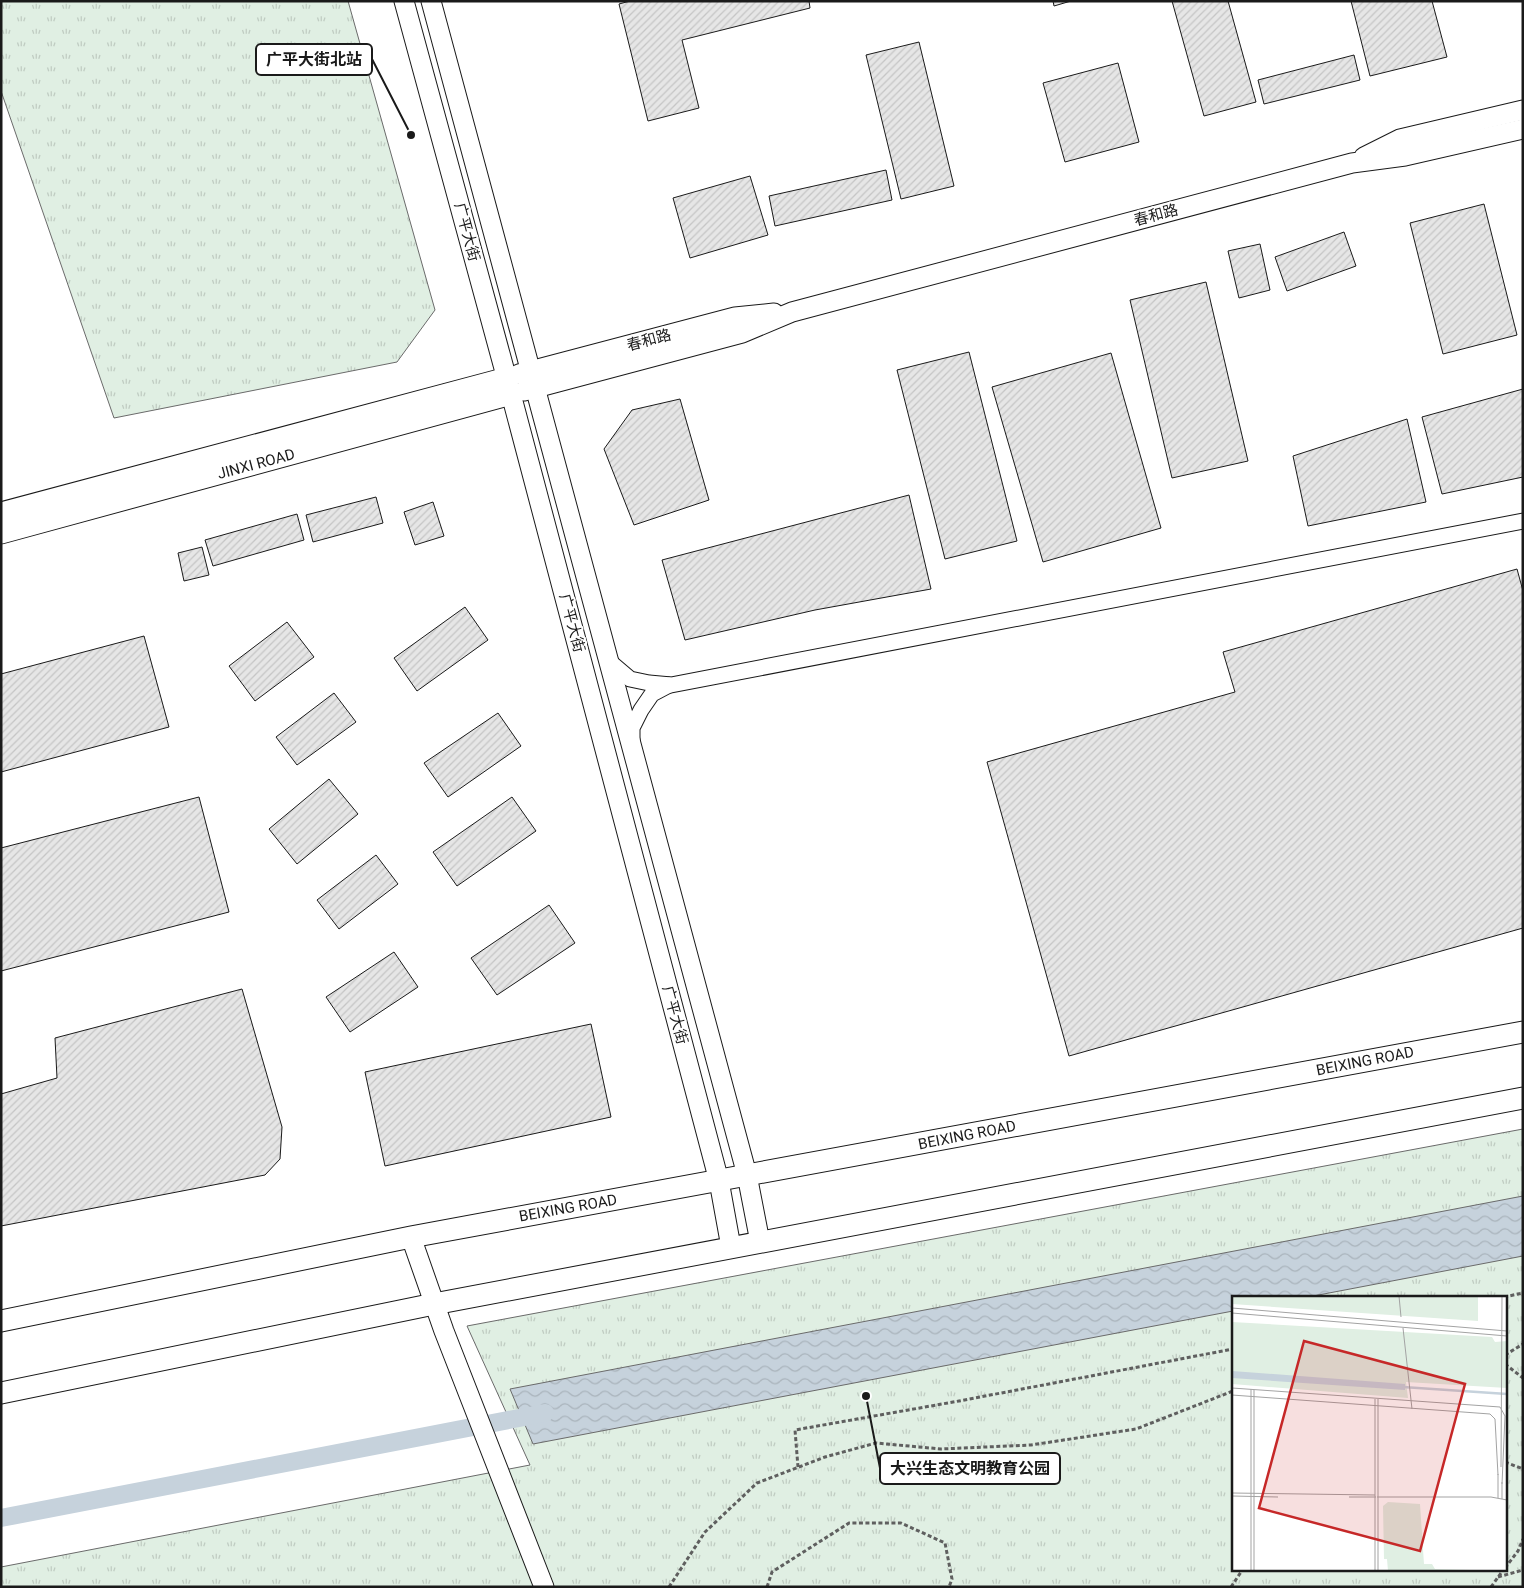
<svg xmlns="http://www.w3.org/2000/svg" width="1524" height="1588" font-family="Roboto,'Noto Sans SC',sans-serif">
<defs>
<pattern id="grass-tufts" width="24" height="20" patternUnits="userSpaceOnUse" patternTransform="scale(1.25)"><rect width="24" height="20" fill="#e0efe3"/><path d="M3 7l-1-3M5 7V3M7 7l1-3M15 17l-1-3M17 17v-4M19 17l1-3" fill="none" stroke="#c0ccc2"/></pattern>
<pattern id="water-waves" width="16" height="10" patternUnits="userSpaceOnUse" patternTransform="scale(1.25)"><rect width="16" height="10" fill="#c6d2dc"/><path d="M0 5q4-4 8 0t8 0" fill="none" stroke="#aab4bc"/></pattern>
<pattern id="building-hatch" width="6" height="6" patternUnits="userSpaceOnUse" patternTransform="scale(1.25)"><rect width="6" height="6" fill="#e6e6e6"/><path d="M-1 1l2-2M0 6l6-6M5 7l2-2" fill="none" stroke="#c5c5c5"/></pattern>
</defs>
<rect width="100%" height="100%" fill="#fff"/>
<g fill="url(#grass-tufts)" stroke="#6a6a6a" fill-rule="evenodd">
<polygon points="1,1 348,1 435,310 397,362 114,418 1,91"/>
<path d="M1523 1129V1587H1V1567L530 1465 467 1326ZM1233 1297H1505V1569H1233Z"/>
</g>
<polygon fill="url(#water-waves)" stroke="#6a6a6a" points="1523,1196 1523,1256 1308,1297 1233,1297 1233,1311 533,1444 510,1389"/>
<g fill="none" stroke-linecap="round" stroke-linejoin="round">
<polyline stroke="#c6d2dc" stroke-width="18" points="1,1518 545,1413"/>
</g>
<g fill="url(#building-hatch)" stroke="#1a1a1a">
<polygon points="630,1 809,1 810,8 682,40 699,108 648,121 619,4"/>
<polygon points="1053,1 1071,1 1054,6"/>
<polygon points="1172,1 1228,1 1256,102 1204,116"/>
<polygon points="1351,1 1432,1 1447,57 1370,76"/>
<polygon points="919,42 954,186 901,199 866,55"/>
<polygon points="1354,55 1360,80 1264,104 1258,80"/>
<polygon points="1118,63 1139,142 1065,162 1043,83"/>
<polygon points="886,170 892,200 775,226 769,196"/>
<polygon points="750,176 768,235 690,258 673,198"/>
<polygon points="1484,204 1517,335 1443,354 1410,223"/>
<polygon points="1344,232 1356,266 1287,291 1275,257"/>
<polygon points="1260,244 1270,290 1239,298 1228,251"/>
<polygon points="1206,282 1248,461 1172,478 1130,300"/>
<polygon points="969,352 1017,541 945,559 897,370"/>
<polygon points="1111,353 1161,528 1043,562 992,387"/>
<polygon points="1523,389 1523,477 1442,494 1422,417"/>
<polygon points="680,399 709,500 634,525 604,449 632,410"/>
<polygon points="1407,419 1426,502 1308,526 1293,456"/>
<polygon points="909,495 931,589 815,610 685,640 662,560"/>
<polygon points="376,497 383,523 313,542 306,515"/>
<polygon points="433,502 444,536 415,545 404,512"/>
<polygon points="297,514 304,540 213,566 205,540"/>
<polygon points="202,547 209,575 184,581 178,553"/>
<polygon points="1517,569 1523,591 1523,928 1069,1056 987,762 1235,692 1223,652"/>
<polygon points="465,607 488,640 417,691 394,658"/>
<polygon points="287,622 314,657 255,701 229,666"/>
<polygon points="144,636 169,727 1,772 1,674"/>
<polygon points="334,693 356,722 297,765 276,737"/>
<polygon points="498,713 521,746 448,797 424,763"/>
<polygon points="329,779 358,814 297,864 269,829"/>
<polygon points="199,797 229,912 1,971 1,848"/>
<polygon points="512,797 536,831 457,886 433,852"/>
<polygon points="376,855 398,884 339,929 317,900"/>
<polygon points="549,905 575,943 497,995 471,958"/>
<polygon points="394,952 418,987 350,1032 326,997"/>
<polygon points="242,989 282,1127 280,1159 265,1175 1,1226 1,1094 57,1078 55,1038"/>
<polygon points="591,1024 611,1117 385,1166 365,1072"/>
</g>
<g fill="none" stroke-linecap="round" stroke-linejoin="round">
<defs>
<g id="minor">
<polyline points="610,662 630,679 649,683 671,685 1523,521"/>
<polyline points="632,741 632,728 641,710 652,694 669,685"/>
</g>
<g id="tertiary">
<polyline points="404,1 511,394 719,1181 731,1247"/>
<polyline points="431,1 747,1175 760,1242"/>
<polyline points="1364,157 1400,139 1523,110"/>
<polyline points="519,374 735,317 774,313"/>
<polyline points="524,391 742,333 792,312 1352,163 1405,156 1523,129"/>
<polyline points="411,1237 444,1331 544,1587"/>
</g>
<g id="secondary">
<polyline points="1,513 507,378"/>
<polyline points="1,533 511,394"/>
<polyline points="1,1321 411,1237 1523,1032"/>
<polyline points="1,1393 434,1304 1523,1098"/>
</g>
</defs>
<use href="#minor" stroke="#1a1a1a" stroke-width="17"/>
<use href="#tertiary" stroke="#1a1a1a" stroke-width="21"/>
<use href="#secondary" stroke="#1a1a1a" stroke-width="23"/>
<g stroke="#5f5f5f" stroke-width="3" stroke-dasharray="4 2.5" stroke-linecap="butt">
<polyline points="1504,1297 1523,1293"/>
<polyline points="1505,1355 1523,1344"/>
<polyline points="1505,1364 1523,1378"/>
<polyline points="1505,1462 1523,1469"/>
<polyline points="798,1467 795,1430 959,1401 1233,1349"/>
<polyline points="1505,1568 1518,1551 1523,1539"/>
<polyline points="1498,1577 1523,1570"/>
<polyline points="669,1587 705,1532 757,1483 825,1457 876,1443 941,1449 1031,1445 1136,1429 1233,1391"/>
<polyline points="767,1587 772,1572 849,1523 901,1523 945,1543 952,1579 949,1587"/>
<polyline points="1231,1587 1243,1569"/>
<polyline points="1491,1587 1504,1569"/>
</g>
<use href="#minor" stroke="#fff" stroke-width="15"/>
<use href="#tertiary" stroke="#fff" stroke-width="19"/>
<use href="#secondary" stroke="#fff" stroke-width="21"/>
</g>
<g text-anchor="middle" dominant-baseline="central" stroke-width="4" stroke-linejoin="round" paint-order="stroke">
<g font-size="15" fill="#1a1a1a" stroke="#fff">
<text transform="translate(1156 215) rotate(-15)">春和路</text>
<text transform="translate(467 232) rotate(75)">广平大街</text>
<text transform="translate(649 340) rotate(-15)">春和路</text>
<text transform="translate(256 464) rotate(-15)">JINXI ROAD</text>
<text transform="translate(572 623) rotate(75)">广平大街</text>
<text transform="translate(675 1015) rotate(75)">广平大街</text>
<text transform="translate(1365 1061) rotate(-11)">BEIXING ROAD</text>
<text transform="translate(967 1135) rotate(-11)">BEIXING ROAD</text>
<text transform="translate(568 1208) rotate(-10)">BEIXING ROAD</text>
</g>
</g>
<g transform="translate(1232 1296)">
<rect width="275" height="275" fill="#fff"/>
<path d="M0 0H246V25L0 8ZM0 26 260 41 263 46 275 45V92L174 86 176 102 0 88ZM156 206 188 208 192 268H200L203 273 275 275H156L155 263H152L151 210Z" fill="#e0efe3"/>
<path d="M0 75 173 88V94L0 82Z" fill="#c6d2dc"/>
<path fill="none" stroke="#c6d2dc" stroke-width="2.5" d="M171 91 275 98"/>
<path fill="none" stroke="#a3a3a3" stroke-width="1" d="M167 0 169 21M0 12 275 35M0 17 275 40M171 32 180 113M0 92 268 111 273 120 270 188M22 94V275M0 99 258 118 263 123 266 179M269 171 270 0M266 178V202M270 186V203M0 197 143 199M0 200 46 201M117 201H144M145 201H259L275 204M19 275V93M143 275V103M146 275V103"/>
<path fill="#c62828" fill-opacity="0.15" stroke="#c62828" stroke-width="2.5" d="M72 45 233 88 188 255 27 212Z"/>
<rect width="275" height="275" fill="none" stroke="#1a1a1a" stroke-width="2.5"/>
</g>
<path fill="none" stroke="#1a1a1a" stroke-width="2" d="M411 135L372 59M866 1396L880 1468"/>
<g fill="#1a1a1a" stroke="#fff" stroke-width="2">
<circle cx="411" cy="135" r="5"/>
<circle cx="866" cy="1396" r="5"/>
</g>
<g fill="#fff" stroke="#1a1a1a" stroke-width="2">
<rect x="256" y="44" width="116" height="31" rx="5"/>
<rect x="880" y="1453" width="180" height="31" rx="5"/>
</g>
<g font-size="16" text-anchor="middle" font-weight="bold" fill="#1a1a1a">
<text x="314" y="65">广平大街北站</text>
<text x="970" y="1474">大兴生态文明教育公园</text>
</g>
<rect width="1524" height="1588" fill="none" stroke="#1a1a1a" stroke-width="5"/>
</svg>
